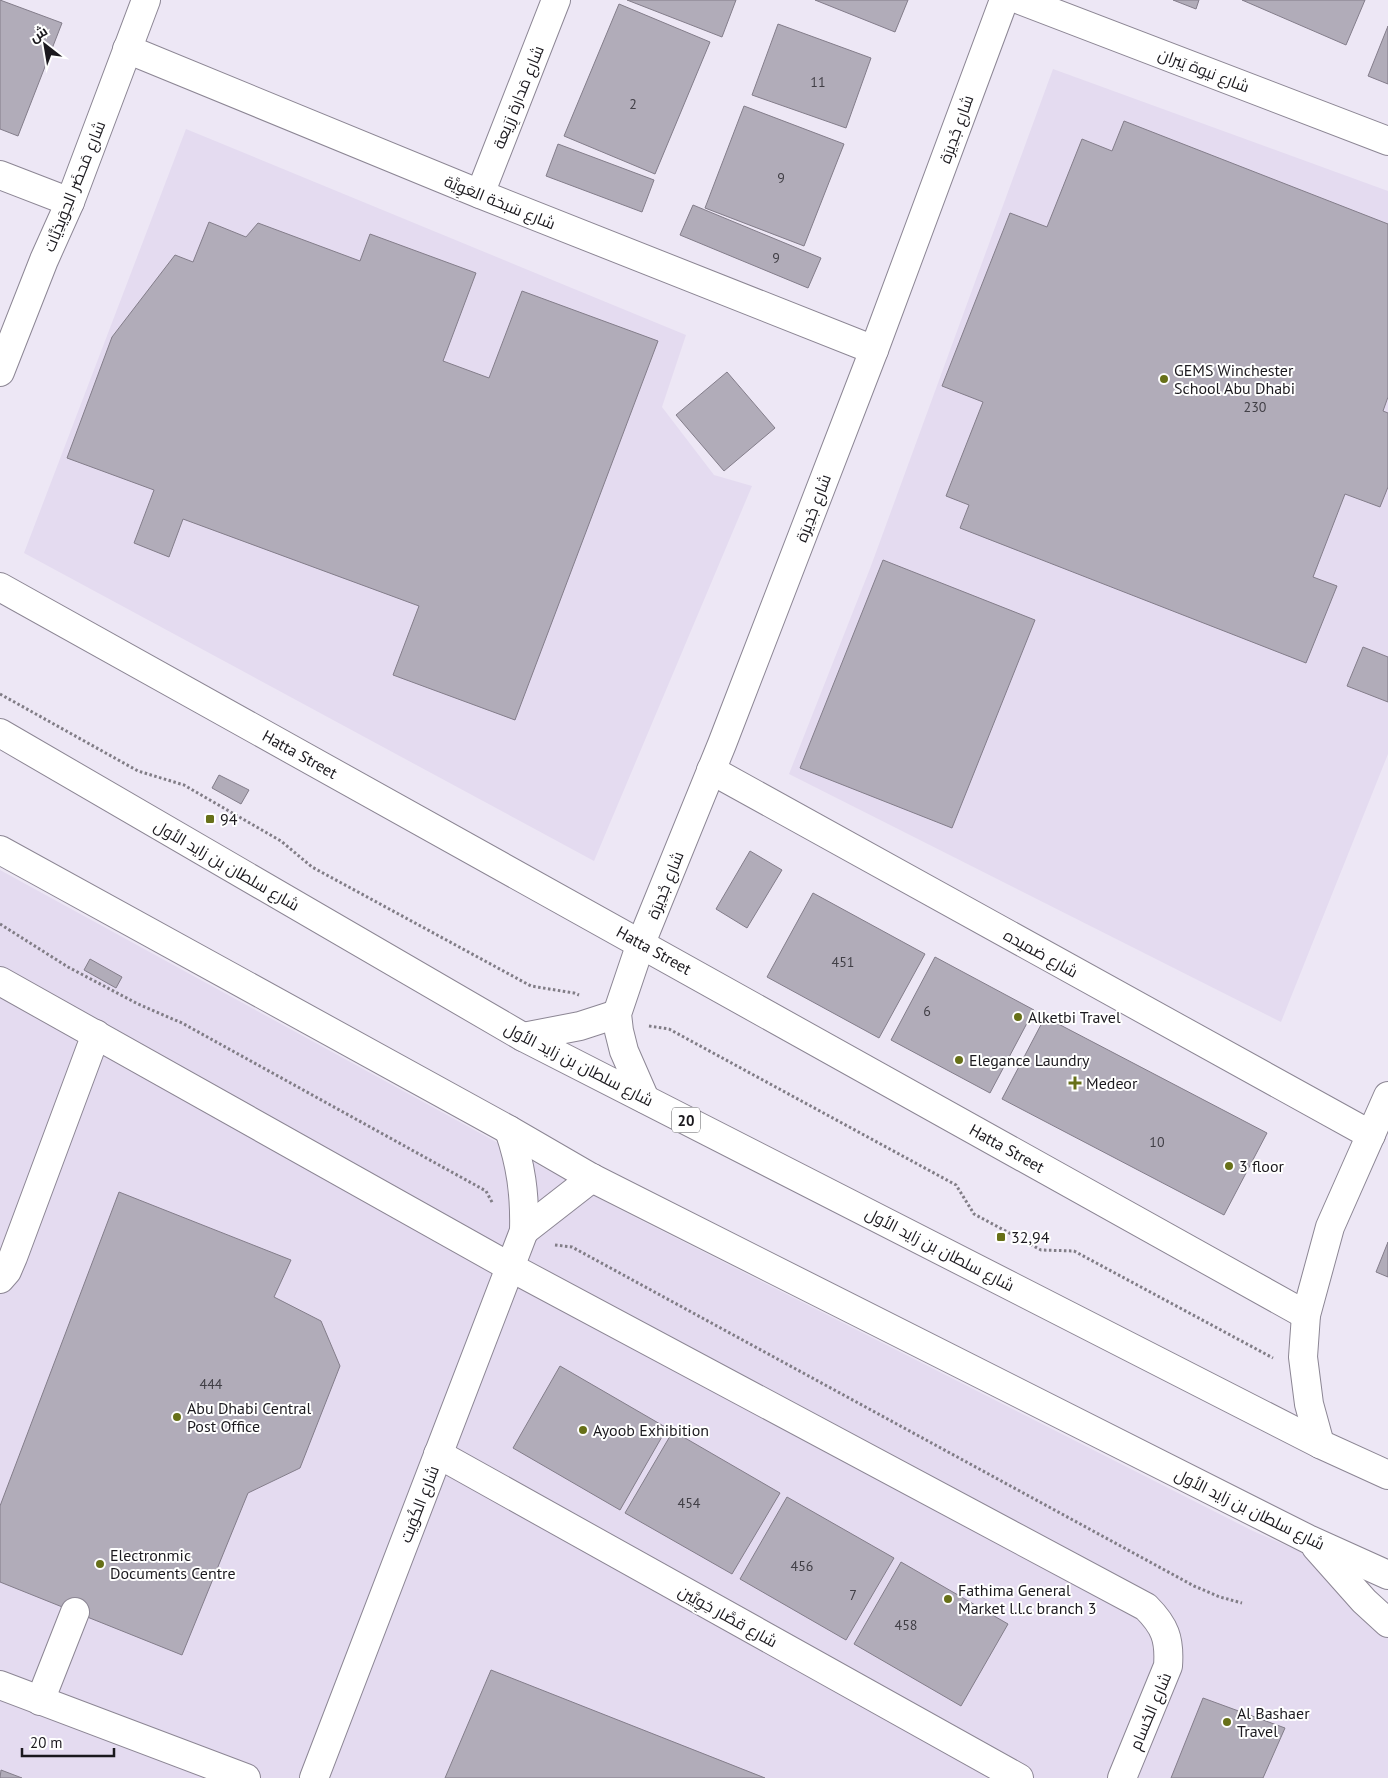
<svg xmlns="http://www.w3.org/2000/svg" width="1388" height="1778" font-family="'PT Sans',Cairo,sans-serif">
<rect width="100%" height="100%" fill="#ede7f5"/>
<g fill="#e4dbf0">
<polygon points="1053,69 1388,191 1388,754 1281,1022 789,774 871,566"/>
<polygon points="186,129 686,335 662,407 714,475 752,486 594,861 24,553"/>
<polygon points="0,870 615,1207 1253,1531 1315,1558 1388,1636 1388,1778 0,1778"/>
</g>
<g fill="#b1acb9" stroke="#837d8a">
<polygon points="0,0 62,23 18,136 0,129"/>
<polygon points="627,0 736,0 722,37"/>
<polygon points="815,0 908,0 895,32"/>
<polygon points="1173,0 1199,0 1196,9"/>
<polygon points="1242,0 1365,0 1346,45"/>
<polygon points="619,4 710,42 655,174 564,136"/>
<polygon points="778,24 871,58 846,128 752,95"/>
<polygon points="1388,26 1388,84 1368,76"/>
<polygon points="744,106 844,144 804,246 705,208"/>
<polygon points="1124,121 1388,224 1388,397 1383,411 1388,413 1388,487 1380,507 1345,494 1313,577 1337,586 1306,663 960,528 969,505 946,496 983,402 942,386 1010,213 1047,227 1082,139 1112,151"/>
<polygon points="558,144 654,180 642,212 546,176"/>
<polygon points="693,205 821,258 808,288 680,235"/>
<polygon points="209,222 246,237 258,223 360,261 370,234 476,273 443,361 489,378 522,291 658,341 515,720 393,675 419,606 183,519 169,557 134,543 154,490 67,458 112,337 175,255 193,262"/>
<polygon points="727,372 775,428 724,471 676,415"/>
<polygon points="883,560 1035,620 952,828 800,768"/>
<polygon points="1363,647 1388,657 1388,702 1347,686"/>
<polygon points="219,775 249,790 241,804 212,788"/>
<polygon points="750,851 782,870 747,928 716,909"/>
<polygon points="813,893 925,954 879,1038 767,977"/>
<polygon points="935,957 1034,1010 990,1093 891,1040"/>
<polygon points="90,959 122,977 116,988 84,970"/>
<polygon points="1045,1017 1267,1133 1224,1215 1002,1099"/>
<polygon points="119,1192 291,1260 274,1297 321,1321 340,1366 300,1468 248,1493 182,1655 0,1582 0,1506"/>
<polygon points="1388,1242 1388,1277 1376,1272"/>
<polygon points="560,1366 667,1428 620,1510 513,1448"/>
<polygon points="673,1431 780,1493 732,1574 625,1513"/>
<polygon points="787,1497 894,1558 846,1640 740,1579"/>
<polygon points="901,1562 1008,1624 961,1706 854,1644"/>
<polygon points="491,1670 765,1778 445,1778"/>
<polygon points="1203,1698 1285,1728 1263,1778 1171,1778"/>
<polygon points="1,1770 22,1778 0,1778"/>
</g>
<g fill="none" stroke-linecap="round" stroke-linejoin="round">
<defs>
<g id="minor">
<polyline points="1020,0 1388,141"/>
<polyline points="127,49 480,194 874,350"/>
<polyline points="0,175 70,202"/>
<polyline points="480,194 556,0"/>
<polyline points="0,372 44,260 70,202 146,0"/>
<polyline points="0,587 1306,1315"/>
<polyline points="711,770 1371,1135"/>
<path d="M0 981 510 1267 1146 1607C1165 1626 1170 1639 1168 1666L1122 1778"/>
<polyline points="523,1037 580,1026 617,1014"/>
<polyline points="645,1099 624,1051 619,1031 617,1014 641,943 722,744 874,350 1004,0"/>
<polyline points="524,1231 592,1178"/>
<polyline points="0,1279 7,1271 13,1257 96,1034"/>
<polyline points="1320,1444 1309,1404 1303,1357 1306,1315 1330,1227 1388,1096"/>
<polyline points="438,1454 1019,1778"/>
<polyline points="0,1685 246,1778"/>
<polyline points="40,1701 75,1612"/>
<path d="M314 1778 524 1231C525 1194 521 1165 509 1130"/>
</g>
<g id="major">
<polyline points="0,733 523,1037 1320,1444 1388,1475"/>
<polyline points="0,850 509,1130 592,1178 1308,1539 1388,1575"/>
<polyline points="1316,1547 1364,1601 1388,1623"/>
</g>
</defs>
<use href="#minor" stroke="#8c8694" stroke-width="30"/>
<use href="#major" stroke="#8c8694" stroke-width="30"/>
<g stroke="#817d86" stroke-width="3" stroke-dasharray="2.5 2.5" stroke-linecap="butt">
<polyline points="0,694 138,771 184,785 281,841 312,867 531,986 574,993 579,995"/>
<polyline points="0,924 68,967 138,1004 182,1023 486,1191 493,1204"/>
<polyline points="649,1026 669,1029 956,1185 974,1214 1041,1250 1074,1251 1273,1358"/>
<polyline points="555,1245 572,1247 1194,1586 1220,1597 1242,1603"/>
</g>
<use href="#minor" stroke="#fff" stroke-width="28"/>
<use href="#major" stroke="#fff" stroke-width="28"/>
</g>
<g fill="#677018" stroke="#fff" stroke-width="2">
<circle cx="1164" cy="379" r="5"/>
<rect x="205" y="814" width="10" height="10" rx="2.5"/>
<circle cx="1018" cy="1017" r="5"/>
<circle cx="959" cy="1060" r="5"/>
<path d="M1072.5 1075.5h5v5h5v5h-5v5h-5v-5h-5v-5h5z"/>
<circle cx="1229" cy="1166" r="5"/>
<rect x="996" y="1232" width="10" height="10" rx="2.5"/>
<circle cx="177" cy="1417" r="5"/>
<circle cx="583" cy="1430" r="5"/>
<circle cx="100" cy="1564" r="5"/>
<circle cx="948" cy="1599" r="5"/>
<circle cx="1227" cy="1722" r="5"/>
</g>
<g text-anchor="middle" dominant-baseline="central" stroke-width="4" stroke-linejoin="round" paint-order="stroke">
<g font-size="14" fill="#403e45">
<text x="818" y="82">11</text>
<text x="633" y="104">2</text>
<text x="781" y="178">9</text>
<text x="776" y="258">9</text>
<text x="1255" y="407">230</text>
<text x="843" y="962">451</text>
<text x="927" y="1011">6</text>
<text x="1157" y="1142">10</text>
<text x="211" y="1384">444</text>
<text x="689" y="1503">454</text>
<text x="802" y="1566">456</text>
<text x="853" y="1595">7</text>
<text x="906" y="1625">458</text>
</g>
<rect fill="#fff" stroke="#5f5e62" stroke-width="1" x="672" y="1107.5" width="28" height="25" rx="4"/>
<g font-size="15" font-weight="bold" fill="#1b191e">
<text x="686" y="1120">20</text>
</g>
<g font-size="16" fill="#1b191e" stroke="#fff">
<text transform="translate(1204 70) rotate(21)">شارع نيوة يَبران</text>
<text transform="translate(518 97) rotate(-68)">شارع مَدارة زِرَيعة</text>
<text transform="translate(956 129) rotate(-70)">شارع جْدِيرَة</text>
<text transform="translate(74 186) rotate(-68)">شارع مَحضَر الحِوَيذِيَّات</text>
<text transform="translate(500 202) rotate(22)">شارع سَبخة العَوِيَّة</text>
<text transform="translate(813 508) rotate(-69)">شارع جْدِيرَة</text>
<text transform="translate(300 754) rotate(29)">Hatta Street</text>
<text transform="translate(227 865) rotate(30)">شارع سلطان بن زايد الأول</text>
<text transform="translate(665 885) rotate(-68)">شارع جْدِيرَة</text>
<text transform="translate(654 950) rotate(29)">Hatta Street</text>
<text transform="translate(1041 953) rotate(29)">شارع ضميده</text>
<text transform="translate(579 1064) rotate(27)">شارع سلطان بن زايد الأول</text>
<text transform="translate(1007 1148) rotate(29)">Hatta Street</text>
<text transform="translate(940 1249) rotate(27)">شارع سلطان بن زايد الأول</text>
<text transform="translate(419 1504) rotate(-69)">شارع الكُوَيت</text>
<text transform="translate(1250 1509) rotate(26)">شارع سلطان بن زايد الأول</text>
<text transform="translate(728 1616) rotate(29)">شارع قصَّار خِوِيَّين</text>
<text transform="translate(1150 1711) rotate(-67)">شارع الحُسام</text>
</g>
<g font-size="16" fill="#1b191e" stroke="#fff" text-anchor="start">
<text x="1174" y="370">GEMS Winchester<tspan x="1174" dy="18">School Abu Dhabi</tspan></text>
<text x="220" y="819">94</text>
<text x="1028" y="1017">Alketbi Travel</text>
<text x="969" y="1060">Elegance Laundry</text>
<text x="1086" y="1083">Medeor</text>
<text x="1239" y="1166">3 floor</text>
<text x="1011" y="1237">32,94</text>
<text x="187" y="1408">Abu Dhabi Central<tspan x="187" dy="18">Post Office</tspan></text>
<text x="593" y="1430">Ayoob Exhibition</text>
<text x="110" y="1555">Electronmic<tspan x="110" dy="18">Documents Centre</tspan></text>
<text x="958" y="1590">Fathima General<tspan x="958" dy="18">Market l.l.c branch 3</tspan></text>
<text x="1237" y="1713">Al Bashaer<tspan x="1237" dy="18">Travel</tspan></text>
</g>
</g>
<g transform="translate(45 45) rotate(329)" stroke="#ffffff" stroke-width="4" paint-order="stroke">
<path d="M0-4L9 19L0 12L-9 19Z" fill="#1b191e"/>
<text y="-8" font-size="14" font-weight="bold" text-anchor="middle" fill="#1b191e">ش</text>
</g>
<path d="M22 1748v8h92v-8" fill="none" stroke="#1b191e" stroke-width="2.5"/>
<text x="30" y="1748" font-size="15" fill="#1b191e" stroke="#ffffff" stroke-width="4" paint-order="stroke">20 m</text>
</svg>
